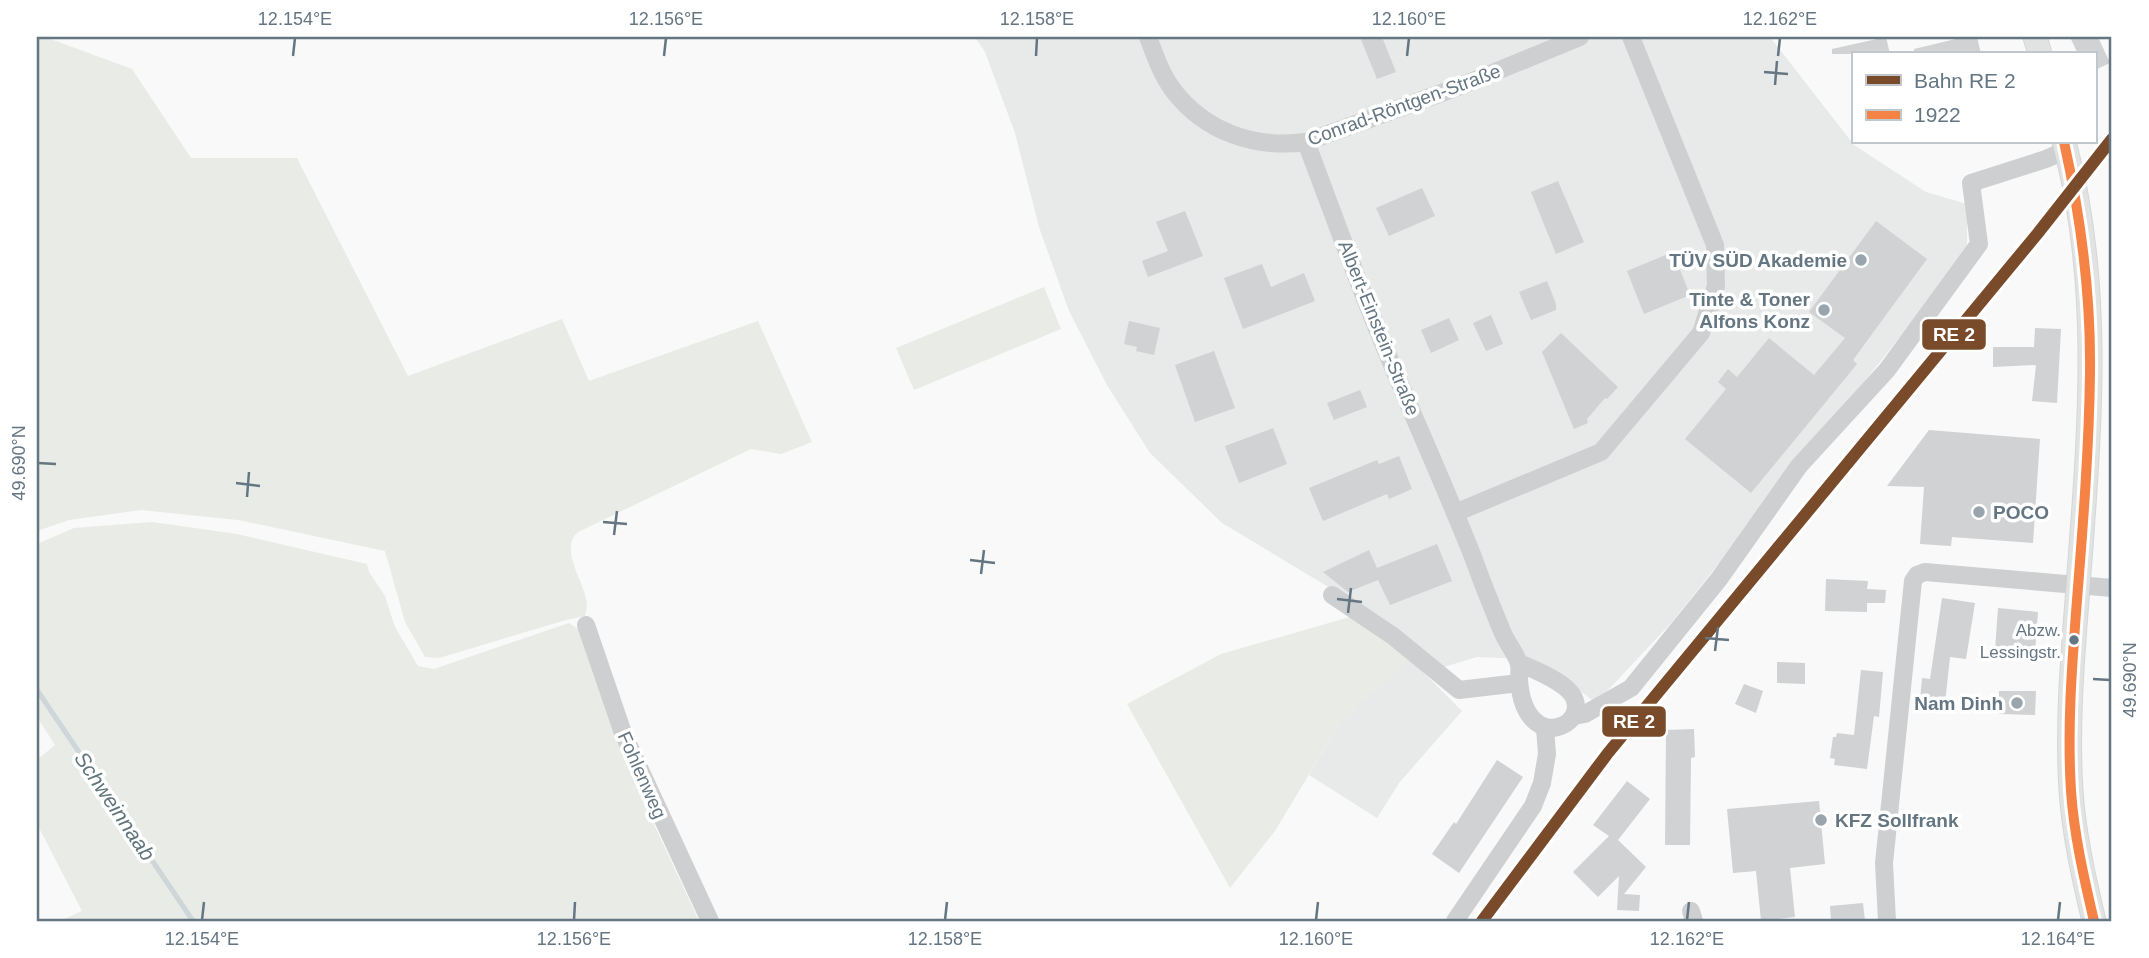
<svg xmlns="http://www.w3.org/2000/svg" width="2149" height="958" font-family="Helvetica,sans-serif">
<rect width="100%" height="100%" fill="#f9f9f9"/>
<g fill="#e8e9e9">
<polygon points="975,37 1770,37 1854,145 1926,192 1967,204 1967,253 1672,622 1596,703 1554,671 1529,659 1477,657 1444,667 1350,600 1222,523 1150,453 1107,385 1069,311 1039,227 1015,133 985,52"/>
<polygon points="1410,659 1462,711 1399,783 1377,818 1309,775 1337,728 1360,703"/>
</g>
<g fill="#e8ebe6">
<path d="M37 37H45L132 69 191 158H297L408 376 562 319 589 381 758 321 812 442 781 454 751 449 578 532C559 548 583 580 586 599 588 605 586 611 585 616L566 620 439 658 425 657 405 622 385 551 238 520 141 510 69 520 37 531Z"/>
<polygon points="1044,287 1061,329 914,390 896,348"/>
<polygon points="152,522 237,534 367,564 369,572 385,596 395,627 418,666 434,669 569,623 581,631 617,738 636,786 699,921 60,921 82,911 37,824 37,760 55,745 37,717 37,544 74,528"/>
<polygon points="1353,616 1410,659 1361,703 1337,728 1275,831 1230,888 1127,704 1221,654"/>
</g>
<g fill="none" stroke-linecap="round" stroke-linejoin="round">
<polyline stroke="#ced6d9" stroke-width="5" points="37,690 193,921"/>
</g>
<g fill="#d0d2d3">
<polygon points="1360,37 1382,37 1396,72 1377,79"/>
<polygon points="1886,37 1890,54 1832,54 1832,49"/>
<polygon points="1964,37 1977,37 1981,54 1914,54 1914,49"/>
<polygon points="2070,37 2098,37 2110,63 2095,70 2095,54 2078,54"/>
<polygon points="1558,181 1584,242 1556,254 1531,192"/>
<polygon points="1422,188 1435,216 1389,236 1376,208"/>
<polygon points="1185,211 1203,256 1148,277 1142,261 1168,251 1156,222"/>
<polygon points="1876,221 1927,259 1853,360 1857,364 1751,493 1685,439 1726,389 1718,382 1728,369 1737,377 1769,338 1814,375 1845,338 1809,312"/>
<polygon points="1673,252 1690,295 1644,314 1627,271"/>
<polygon points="1262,264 1271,287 1304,273 1315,301 1243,329 1224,278"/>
<polygon points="1547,281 1556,304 1556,310 1531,320 1519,292"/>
<polygon points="1491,315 1503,344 1486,351 1473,323"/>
<polygon points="1449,318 1459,340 1431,353 1421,330"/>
<polygon points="1129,321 1160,328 1154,355 1136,351 1137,347 1124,344"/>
<polygon points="2035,328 2061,329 2057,403 2032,401 2036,365 1993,367 1993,347 2034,347"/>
<polygon points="1561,333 1618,387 1607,399 1605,398 1587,419 1588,423 1574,429 1542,352"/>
<polygon points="1214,351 1235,408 1195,422 1175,365"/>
<polygon points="1360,390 1367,407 1334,420 1327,403"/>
<polygon points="1273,428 1287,464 1239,483 1225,446"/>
<polygon points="1929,430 2040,439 2033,543 1952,537 1951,546 1920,544 1924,487 1887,486"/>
<polygon points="1399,456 1412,489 1389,499 1387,494 1323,521 1309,488 1377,460 1379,464"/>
<polygon points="1437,544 1452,581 1390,605 1378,580 1348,592 1323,572 1369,550 1377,568"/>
<polygon points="1826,579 1868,581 1867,589 1886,590 1885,603 1867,603 1867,612 1825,611"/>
<polygon points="1942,598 1975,603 1966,659 1950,657 1945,703 1920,700 1922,678 1930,679"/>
<polygon points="1998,608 2038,612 2035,653 1995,650"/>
<polygon points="1777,662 1805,663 1805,684 1777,683"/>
<polygon points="1861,670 1883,672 1879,717 1874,716 1867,769 1834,765 1835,759 1830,758 1833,737 1836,737 1837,733 1854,735"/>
<polygon points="1744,684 1763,691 1756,713 1735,704"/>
<polygon points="1999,691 2036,691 2035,715 1999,714"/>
<polygon points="1694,729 1695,757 1691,758 1690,845 1665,845 1666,730"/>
<polygon points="1497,760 1523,777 1459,873 1432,854 1454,822 1456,824"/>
<polygon points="1627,781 1650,799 1618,840 1646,867 1624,894 1640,895 1639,911 1617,910 1619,876 1598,897 1573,872 1609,836 1593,825"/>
<polygon points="1819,801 1825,864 1790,868 1795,917 1761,921 1756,871 1733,873 1727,809"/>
<polygon points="1863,903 1865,921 1831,921 1830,906"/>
</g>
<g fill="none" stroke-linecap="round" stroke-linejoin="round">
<defs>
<g id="major">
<polyline points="2035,37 2040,54"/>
<path d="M2064 142C2105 291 2088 448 2077 600 2072 664 2067 727 2071 791 2074 835 2084 879 2094 921"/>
</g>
</defs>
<use href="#major" stroke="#d5d6d7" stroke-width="25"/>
<g stroke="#cecfd0" stroke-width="18">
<path d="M1148 37C1155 55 1161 74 1173 90 1205 132 1255 149 1306 142L1458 87 1580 37"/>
<path d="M1306 142C1328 200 1349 259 1372 316 1404 397 1441 476 1473 557 1482 582 1492 607 1502 631 1506 642 1516 653 1519 664 1520 669 1519 675 1519 680 1525 762 1603 720 1566 688 1553 677 1535 670 1519 663"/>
<polyline points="1455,513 1601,452 1701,333 1716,286 1715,245 1631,37"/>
<polyline points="1332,595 1393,636 1459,690 1519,683"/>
<polyline points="586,625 623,733 710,921"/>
<polyline points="1574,716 1585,714 1631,688 1719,579 1799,466 1887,370 1979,244 1971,183 2046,159 2066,150"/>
<polyline points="1691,911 1694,921"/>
<polyline points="1455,921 1533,806 1542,783 1547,754 1545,728"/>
<polyline points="1887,921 1884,863 1913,581 1917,575 1925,572 2112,588"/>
</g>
<use href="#major" stroke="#e1e2e2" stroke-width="23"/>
<defs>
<path id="bus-1" d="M2064 142C2081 218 2091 294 2090 373 2089 449 2083 525 2077 600 2072 664 2067 727 2071 791 2074 835 2084 878 2094 921"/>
</defs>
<use href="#bus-1" stroke="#fff" stroke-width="16"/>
<use href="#bus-1" stroke="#f58346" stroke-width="10"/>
<defs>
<polyline id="rail-1" points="1482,921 1608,753 2038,233 2112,139"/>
</defs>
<use href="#rail-1" stroke="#fff" stroke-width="18"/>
<use href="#rail-1" stroke="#7a4b2a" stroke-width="12"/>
</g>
<path fill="none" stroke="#657683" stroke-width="2.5" d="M293 56 295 38M664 56 666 38M1036 56 1037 38M1407 56 1409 38M1778 56 1780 38M1764 72 1788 74M1775 85 1777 61M38 463 56 464M236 483 260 486M247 497 249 472M603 522 627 524M614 535 617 511M970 560 995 563M981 574 984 550M1337 599 1362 602M1348 613 1351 588M1705 638 1729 640M1715 651 1718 627M2093 679 2110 680M202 920 204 902M574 920 575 902M945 920 947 902M1316 920 1318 902M1687 920 1689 902M2058 920 2060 902"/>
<g fill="#99a4ac" stroke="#fff" stroke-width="2.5">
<circle cx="1861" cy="260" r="7"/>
<circle cx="1824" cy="310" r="7"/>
<circle cx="1979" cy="512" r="7"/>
<circle cx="2017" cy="703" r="7"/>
<circle cx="1821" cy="820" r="7"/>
</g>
<circle fill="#657683" stroke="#fff" stroke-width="2.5" cx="2074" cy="640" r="6"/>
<g text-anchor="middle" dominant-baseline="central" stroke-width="7" stroke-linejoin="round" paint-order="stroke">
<g font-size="17" fill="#657683" stroke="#fff" text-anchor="end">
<text x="2061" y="630">Abzw.<tspan x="2061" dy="22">Lessingstr.</tspan></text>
</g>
<g font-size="19" fill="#657683" stroke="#fff">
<text transform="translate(1404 105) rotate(-20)">Conrad-Röntgen-Straße</text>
<text transform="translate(1379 328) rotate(68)">Albert-Einstein-Straße</text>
<text transform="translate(642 775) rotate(66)">Fohlenweg</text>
</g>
<g font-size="19" font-weight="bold" fill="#657683" stroke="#fff" text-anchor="end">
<text x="1847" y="260">TÜV SÜD Akademie</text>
<text x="1810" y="299">Tinte &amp; Toner<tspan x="1810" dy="22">Alfons Konz</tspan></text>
<text x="1993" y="512" text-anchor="start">POCO</text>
<text x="2003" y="703">Nam Dinh</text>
<text x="1835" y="820" text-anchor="start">KFZ Sollfrank</text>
</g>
<g font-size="21" font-style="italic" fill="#60757c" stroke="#fff">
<text transform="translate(115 806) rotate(56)">Schweinnaab</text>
</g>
</g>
<g stroke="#fff" stroke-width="2.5">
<rect x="1921" y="318" width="66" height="33" rx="7" fill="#7a4b2a"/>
<rect x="1601" y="705" width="66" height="33" rx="7" fill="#7a4b2a"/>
</g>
<g font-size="19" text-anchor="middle" font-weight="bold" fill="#fff">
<text x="1954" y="341">RE 2</text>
<text x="1634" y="728">RE 2</text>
</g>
<rect width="2149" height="958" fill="none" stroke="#ffffff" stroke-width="77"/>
<rect x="1852" y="52" width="245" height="91" fill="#ffffff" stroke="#c1c8cd" stroke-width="2"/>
<rect x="1866" y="75" width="35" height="10" fill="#7a4b2a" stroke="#c1c8cd" stroke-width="2"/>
<text x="1914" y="88" font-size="21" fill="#657683">Bahn RE 2</text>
<rect x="1866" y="110" width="35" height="10" fill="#f58346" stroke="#c1c8cd" stroke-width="2"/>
<text x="1914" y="122" font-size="21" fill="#657683">1922</text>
<rect x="38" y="38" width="2072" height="882" fill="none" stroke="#657683" stroke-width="2.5"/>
<g font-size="18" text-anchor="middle" fill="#657683">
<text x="295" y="25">12.154°E</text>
<text x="666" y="25">12.156°E</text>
<text x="1037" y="25">12.158°E</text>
<text x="1409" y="25">12.160°E</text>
<text x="1780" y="25">12.162°E</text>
<text transform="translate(19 463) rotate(-90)" y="6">49.690°N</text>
<text transform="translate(2130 680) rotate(-90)" y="6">49.690°N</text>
<text x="202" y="945">12.154°E</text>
<text x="574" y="945">12.156°E</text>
<text x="945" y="945">12.158°E</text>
<text x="1316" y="945">12.160°E</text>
<text x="1687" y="945">12.162°E</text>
<text x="2058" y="945">12.164°E</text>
</g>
</svg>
